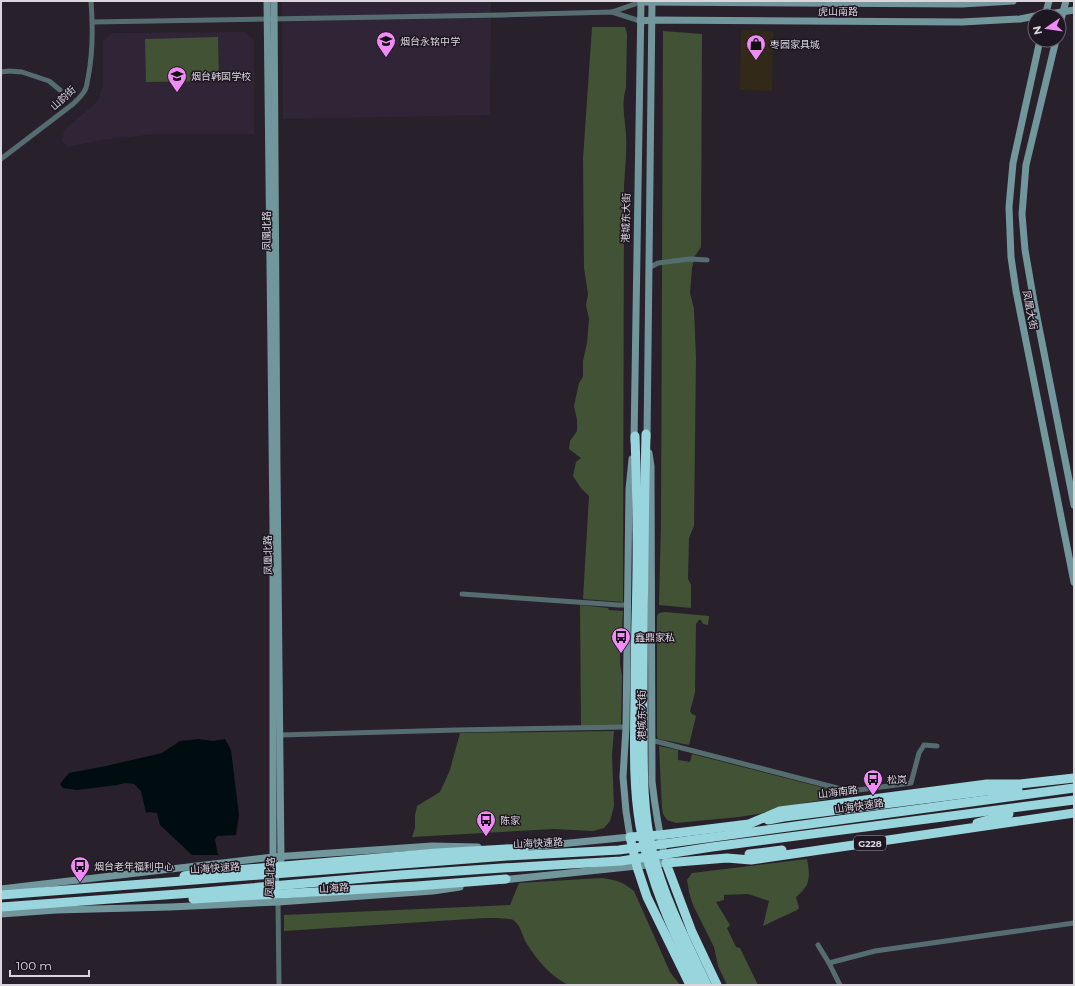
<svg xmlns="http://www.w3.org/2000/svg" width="1075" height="986" font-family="Montserrat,'Noto Sans SC',sans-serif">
<rect width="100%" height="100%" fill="#28202b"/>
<polygon fill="#332919" points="741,30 773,31 772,91 740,90"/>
<g fill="#302536">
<polygon points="282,1 491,1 490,115 283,119"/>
<polygon points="245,32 254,41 254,134 157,134 101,140 68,147 62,141 64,130 97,102 103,85 103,41 112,33"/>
</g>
<g fill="#425235">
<path d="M592 27H625L627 34 626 88C621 105 625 117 626 135 627 151 625 169 624 186L623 602 583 599 589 496 581 488 573 476 576 462 581 458 569 449 570 441 577 431V420L574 406 579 383 583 377V361L587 343 589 319 586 305 588 294 584 268 583 159Z"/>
<polygon points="663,31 702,34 701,247 695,256 692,268 690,293 694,309 696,358 694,526 689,538 688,579 691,585 691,608 659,605 661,521"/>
<polygon points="218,37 219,81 146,82 145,39"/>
<polygon points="580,605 608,608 609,610 623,611 622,630 620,640 620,664 622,675 621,725 593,727 581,726"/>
<polygon points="665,612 709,616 708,625 703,624 701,620 699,620 696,624 695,693 690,711 692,714 696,716 689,745 658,739 657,736 657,616 659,613"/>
<polygon points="614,731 612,755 614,806 610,821 604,828 593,831 554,829 412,837 415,828 415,815 417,806 440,792 450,770 460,733"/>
<polygon points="659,746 678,750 678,760 690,762 692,754 836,791 838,796 829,799 809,802 758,814 739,817 676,823 667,820 663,814 662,808"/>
<path d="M807 859C809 870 811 881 804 889 802 892 799 894 796 897L799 908 797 910 763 926 769 901 748 894 724 895V900L716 902 730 925 727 928 736 947 740 948 758 985H727L718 966 714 947 693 905 689 892 687 880 692 873Z"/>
<path d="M601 878C617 880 621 881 634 891L670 972 680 985H568C549 975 538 961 527 944 522 937 521 924 513 920 509 918 491 918 485 918L284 931V915L510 905 519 883Z"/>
</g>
<polygon fill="#000d10" points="199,739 213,741 225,739 231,750 239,815 236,835 217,836 215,840 218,855 192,855 160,825 157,813 150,812 146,813 141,791 134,784 125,783 117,785 77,790 63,788 60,784 69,773 106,766 162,753 180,741"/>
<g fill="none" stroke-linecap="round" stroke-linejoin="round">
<g stroke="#566d70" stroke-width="5">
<polyline points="612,12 641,2"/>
<polyline points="93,22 502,15 612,12 640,21"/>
<polyline points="1,72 9,71 22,72 49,81 60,90"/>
<path d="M1 159 73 104C77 100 82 96 85 90 87 87 87 82 88 78 93 53 93 27 91 1"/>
<polyline points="649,268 658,263 690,259 707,260"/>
<polyline points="462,594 619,605 627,605"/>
<polyline points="280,735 456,730 626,727"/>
<polyline points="651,740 845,790 851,791 911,783 919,753 924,745 937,746"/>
<polyline points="278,902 279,985"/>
<polyline points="818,945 829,963 840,985"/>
<polyline points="829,963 875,951 1074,923"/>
</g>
<g stroke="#71979c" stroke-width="7">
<polyline points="267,1 273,526 273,857 277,891"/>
<polyline points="274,1 277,472 281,860"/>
<polyline points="641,2 962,4 1013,1"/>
<polyline points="1037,16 1074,10"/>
<polyline points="1045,16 1049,1"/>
<polyline points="640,21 652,20 962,22 1020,19 1035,16"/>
<polyline points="1059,27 1066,1"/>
<polyline points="1040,40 1013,163 1009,207 1011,257 1016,291 1074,582"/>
<polyline points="1056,40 1026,165 1022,214 1025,250 1034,302 1074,505"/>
<polyline points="647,438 652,1"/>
<polyline points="634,441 641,1"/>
<polyline points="520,848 630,837 626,811 623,777 626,727 629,489 632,459"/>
<path d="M502 880 666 863C660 836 655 809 652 781L651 466 649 453"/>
<polyline points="1,889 273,857 432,846 478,847"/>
<polyline points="1,914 56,910 170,907 278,902 433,891 460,887"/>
</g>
<g stroke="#99d5dd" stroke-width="9">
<path d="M646 434C644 522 643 609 643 697 644 750 640 802 653 854 665 900 687 942 707 985"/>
<path d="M635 436C636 467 637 498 637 530 638 581 635 633 635 684 635 731 632 780 640 826 650 883 674 934 699 985"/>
<polyline points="768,820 784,817 986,791 1018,790"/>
<polyline points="977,823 1009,814"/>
<polyline points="749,854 782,850"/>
<polyline points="184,876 201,873 437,853 524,848"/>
<polyline points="1,895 507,856 619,850 1074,788"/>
<polyline points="193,899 417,886 506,879"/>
<polyline points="1,907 192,893 400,875 502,868 621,861 712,847 1074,800"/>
<polyline points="690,985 647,897 637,867 630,837 660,835 749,824 780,811 827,805 987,784 1020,784 1074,778"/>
<polyline points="717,985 692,932 666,863 727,858 751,860 1074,813"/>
</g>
</g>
<defs>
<symbol id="school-pin" viewBox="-11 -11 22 30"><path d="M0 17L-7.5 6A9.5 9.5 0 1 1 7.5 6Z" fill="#f08bf5" stroke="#1e1722"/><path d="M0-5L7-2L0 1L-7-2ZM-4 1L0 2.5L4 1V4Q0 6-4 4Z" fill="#111"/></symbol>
<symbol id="shop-pin" viewBox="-11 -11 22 30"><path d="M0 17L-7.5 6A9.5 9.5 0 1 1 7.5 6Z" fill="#f08bf5" stroke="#1e1722"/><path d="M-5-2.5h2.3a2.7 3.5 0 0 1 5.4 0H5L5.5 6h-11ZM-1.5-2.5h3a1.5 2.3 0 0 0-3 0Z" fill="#111"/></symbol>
<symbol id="bus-pin" viewBox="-11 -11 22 30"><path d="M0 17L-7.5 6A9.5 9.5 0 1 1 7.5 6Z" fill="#f08bf5" stroke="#1e1722"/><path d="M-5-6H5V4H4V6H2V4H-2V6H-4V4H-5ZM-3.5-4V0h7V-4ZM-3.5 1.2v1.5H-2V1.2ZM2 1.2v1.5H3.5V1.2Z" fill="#111"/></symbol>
</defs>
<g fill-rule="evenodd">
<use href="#school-pin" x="375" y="30" width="22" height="30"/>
<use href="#shop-pin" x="745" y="33" width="22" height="30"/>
<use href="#school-pin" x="166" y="65" width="22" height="30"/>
<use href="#bus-pin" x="610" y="626" width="22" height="30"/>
<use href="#bus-pin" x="862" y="768" width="22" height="30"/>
<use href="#bus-pin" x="475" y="809" width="22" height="30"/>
<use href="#bus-pin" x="69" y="855" width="22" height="30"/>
</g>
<g text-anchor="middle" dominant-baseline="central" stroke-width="3" stroke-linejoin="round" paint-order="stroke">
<rect fill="#1e1722" stroke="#a29da6" stroke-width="1" x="854" y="836" width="32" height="14" rx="3"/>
<g font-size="9" font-weight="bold" fill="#dbd6de">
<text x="870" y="843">G228</text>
</g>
<g font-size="10" fill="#dbd6de" stroke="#1e1722">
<text x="838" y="11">虎山南路</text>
<text transform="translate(63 98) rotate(-42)">山韵街</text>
<text transform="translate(626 218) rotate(-89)">港城东大街</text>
<text transform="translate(266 231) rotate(-90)">凤凰北路</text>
<text transform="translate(1030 310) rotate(79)">凤凰大街</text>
<text transform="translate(268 555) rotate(-91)">凤凰北路</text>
<text transform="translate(641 715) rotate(-90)">港城东大街</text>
<text transform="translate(838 792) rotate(-7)">山海南路</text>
<text transform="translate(859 806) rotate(-8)">山海快速路</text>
<text transform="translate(538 843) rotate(-3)">山海快速路</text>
<text transform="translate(215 868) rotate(-4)">山海快速路</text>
<text transform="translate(270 877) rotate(-87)">凤凰北路</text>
<text transform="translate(334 888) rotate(-4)">山海路</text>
</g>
<g font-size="10" fill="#dbd6de" stroke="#1e1722" text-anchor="start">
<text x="400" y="41">烟台永铭中学</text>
<text x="770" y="44">枣园家具城</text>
<text x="191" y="76">烟台韩国学校</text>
<text x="635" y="637">鑫鼎家私</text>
<text x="887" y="779">松岚</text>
<text x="500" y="820">陈家</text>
<text x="94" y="866">烟台老年福利中心</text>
</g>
</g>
<rect width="1075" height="986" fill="none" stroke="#dbd6de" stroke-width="4"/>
<g transform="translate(1047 28) rotate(257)"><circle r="19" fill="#1e1722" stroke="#6a636d"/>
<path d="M0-3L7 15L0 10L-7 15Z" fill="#f08bf5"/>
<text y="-6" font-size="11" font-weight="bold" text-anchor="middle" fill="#dbd6de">N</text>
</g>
<path d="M10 970v6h79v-6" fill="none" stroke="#dbd6de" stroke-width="2"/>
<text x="16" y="970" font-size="12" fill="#dbd6de" stroke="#1e1722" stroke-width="3" paint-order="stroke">100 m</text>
</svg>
